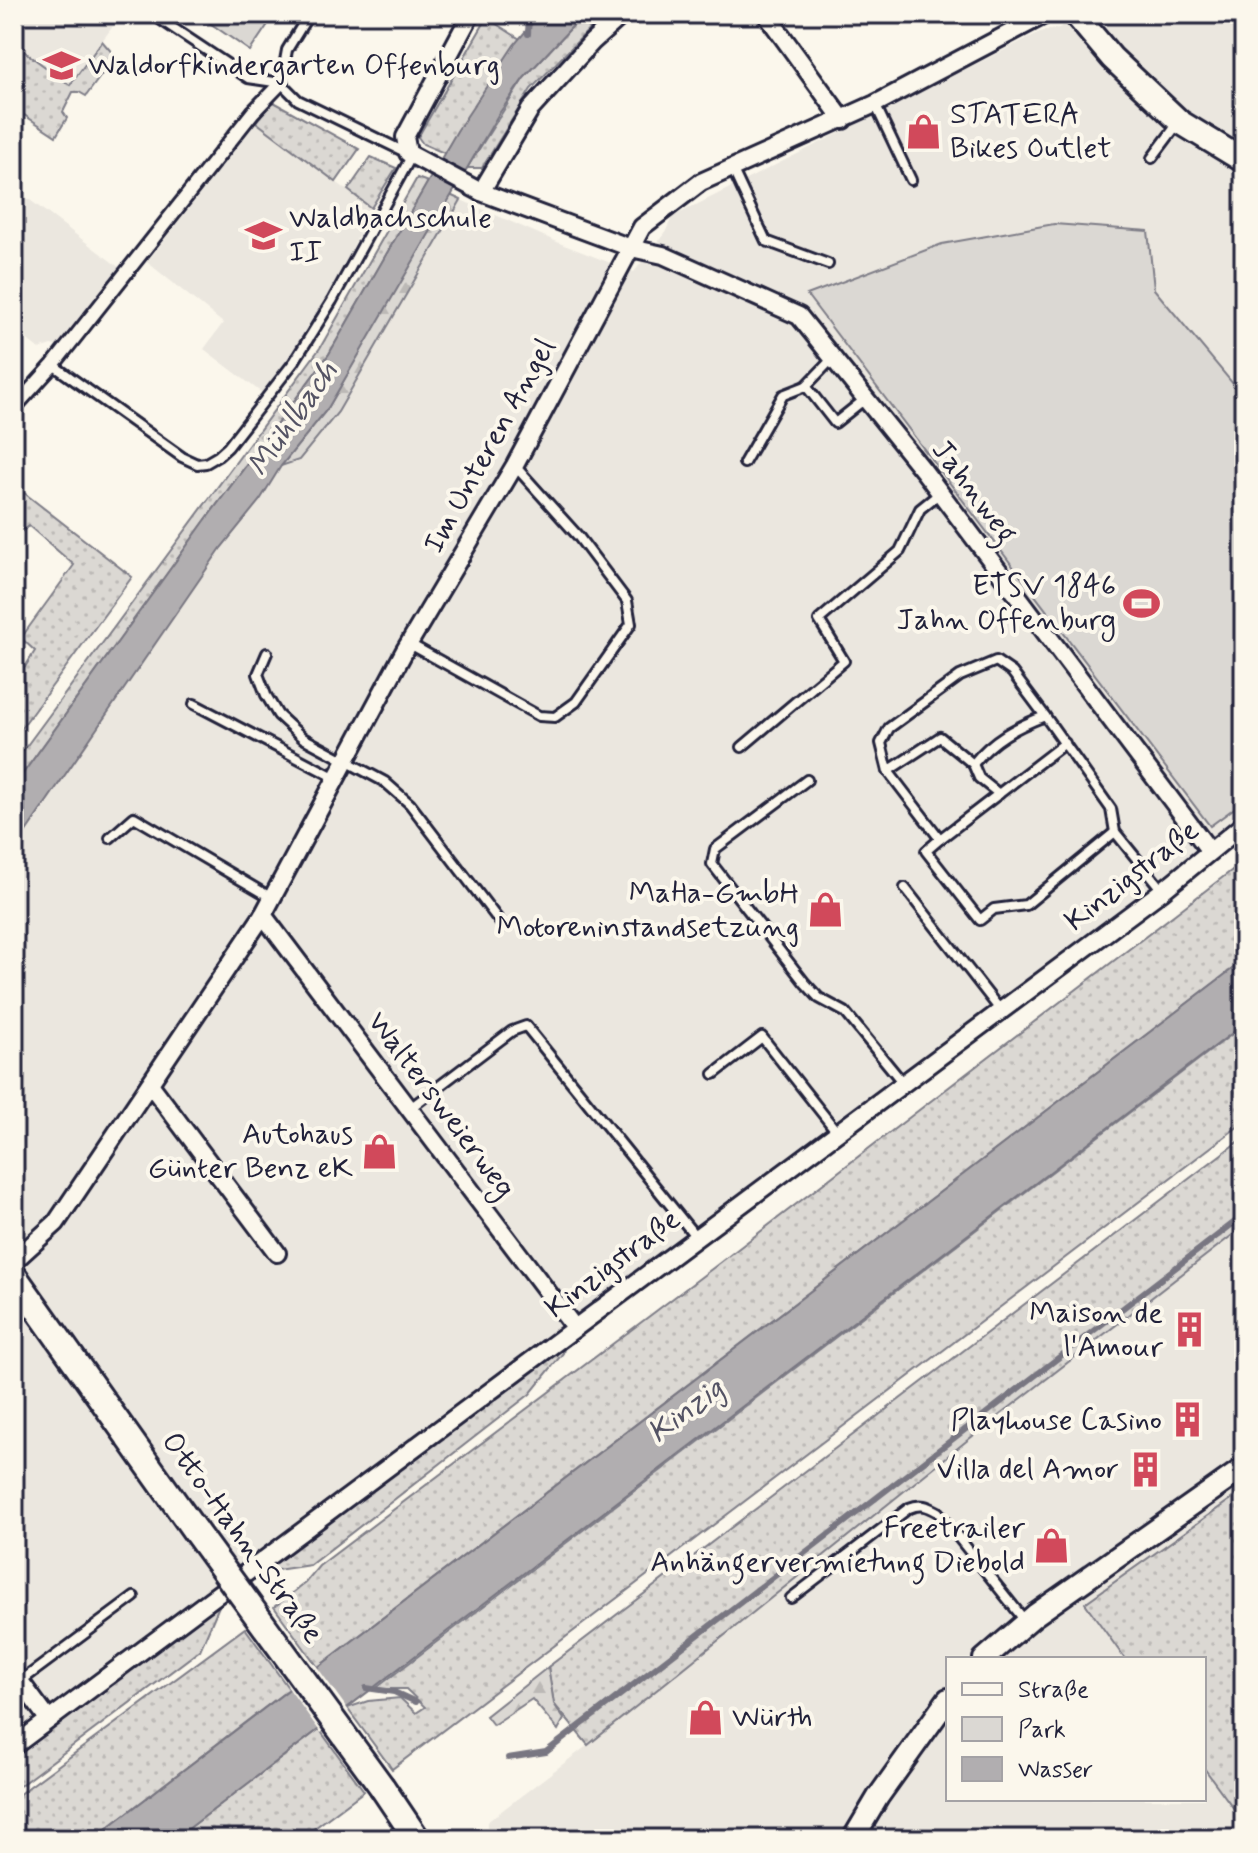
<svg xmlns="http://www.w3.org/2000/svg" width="1258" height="1853" font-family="Mynerve,sans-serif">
<defs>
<pattern id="green-dots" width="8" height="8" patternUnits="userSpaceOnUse" patternTransform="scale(2)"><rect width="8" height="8" fill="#dbd8d3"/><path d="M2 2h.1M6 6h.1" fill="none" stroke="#bcb9b6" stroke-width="1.8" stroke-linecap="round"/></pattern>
<pattern id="forest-firs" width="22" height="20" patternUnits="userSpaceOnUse" patternTransform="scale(2)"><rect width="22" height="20" fill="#dbd8d3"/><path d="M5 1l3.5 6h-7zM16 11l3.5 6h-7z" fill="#bcb9b6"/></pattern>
</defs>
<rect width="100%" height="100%" fill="#fbf7ec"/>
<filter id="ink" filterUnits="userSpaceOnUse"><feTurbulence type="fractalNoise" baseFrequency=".0125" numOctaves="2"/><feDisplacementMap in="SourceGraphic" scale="16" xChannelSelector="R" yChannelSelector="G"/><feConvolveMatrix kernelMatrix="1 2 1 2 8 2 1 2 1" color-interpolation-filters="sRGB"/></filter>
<g filter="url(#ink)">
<g fill="#ebe7df" fill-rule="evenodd">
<polygon points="14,14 122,14 68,87 14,46"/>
<polygon points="1080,14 1244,14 1244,829 14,1758 14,849 221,548 260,500 281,466 299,460 338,412 461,200 564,245 634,272 665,233 672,217 1040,32 1059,28"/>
<polygon points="256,122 371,208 341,272 290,357 262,393 204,349 223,323 147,262"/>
<polygon points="14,188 120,268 59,347 51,345 39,349 14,329"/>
<path d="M1244 1226V1839H487V1822L588 1745 969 1439ZM948 1659H1204V1799H948Z"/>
</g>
<g fill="url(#green-dots)" stroke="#7e7d87" stroke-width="2">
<polygon points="584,14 604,14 531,89 482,168 467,168 524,78"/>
<polygon points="487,18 520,39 444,153 423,144 418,137"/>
<polygon points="102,41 115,56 86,96 79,92 73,92 63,112 67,118 56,136 24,115 14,122 14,44 70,85"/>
<polygon points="272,101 359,149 336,182 256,122"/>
<polygon points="371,157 396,168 371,208 348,190"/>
<polygon points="417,178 428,182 329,354 204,522 14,786 14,763 320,348"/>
<polygon points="14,485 132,577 14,738 14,674 25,667 35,651 21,638 74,565 29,526 14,537"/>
<polygon points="1244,861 1244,960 318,1667 274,1607 305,1583 319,1566 713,1268"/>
<polygon points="1244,1025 1244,1122 392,1769 347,1708 368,1701 400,1698 416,1713 425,1707 406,1689 375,1689"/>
<polygon points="1244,1137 1244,1226 969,1439 588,1745 554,1704 548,1667"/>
<polygon points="565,1343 563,1353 530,1394 310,1565 257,1573"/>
<polygon points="1244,1490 1244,1814 1240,1817 1204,1768 1204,1659 1125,1659 1085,1603"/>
<polygon points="222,1599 200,1650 14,1790 14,1758"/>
<polygon points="245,1628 289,1689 93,1839 14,1839 14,1798"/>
<polygon points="319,1729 364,1791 300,1839 175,1839"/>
</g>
<g fill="url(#forest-firs)" stroke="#7e7d87" stroke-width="2">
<polygon points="450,195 461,200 338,412 299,460 281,466 328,408"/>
<polygon points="548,1667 554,1704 564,1719 558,1730 532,1699 493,1725 486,1716"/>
</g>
<g fill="#dbd8d3" stroke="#7e7d87" stroke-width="2">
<polygon points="197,14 275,14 250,51"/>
<polygon points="1054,224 1148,231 1154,289 1244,397 1244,801 1210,826 807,295 942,244"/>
</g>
<g fill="#b1aeb0" stroke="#787681" stroke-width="2">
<polygon points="540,14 584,14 524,78 498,115 328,408 281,466 260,500 221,548 14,849 14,786 204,522 329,354 457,131 514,45"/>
<polygon points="1244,960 1244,1024 175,1839 93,1839"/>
</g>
<polygon fill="#fbf7ec" points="315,1664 349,1711 321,1733 287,1686"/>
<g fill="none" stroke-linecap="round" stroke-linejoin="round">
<g stroke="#787681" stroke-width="6">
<polyline points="528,34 529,14"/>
<polyline points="366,1688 394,1692 416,1702"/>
<polyline points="508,1758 546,1752 1244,1215"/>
</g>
<defs>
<g id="service">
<polyline points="152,14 248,78 281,83"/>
<polyline points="309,14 287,50 281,83 298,100 407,153"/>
<polyline points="875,104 911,180"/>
<polyline points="1152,158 1179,122"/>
<polyline points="732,168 766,241 828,264"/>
<polyline points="833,358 806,386 835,423 865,399"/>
<polyline points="53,365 182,457 197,464 206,463 218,456 228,447 294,362 332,301 412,155"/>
<polyline points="744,463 783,395 806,386"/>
<polyline points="408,643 539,716 555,717 576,702 631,624 627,601 578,536 515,466"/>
<polyline points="267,653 258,674 266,695 278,715 303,738 385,782 410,804 503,926"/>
<polyline points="194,704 336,778"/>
<path d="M1065 743 940 839 888 771 940 737 973 764C993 739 1016 727 1045 716L1111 809 1115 832 1162 890"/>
<polyline points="742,747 844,661 819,620 900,551 920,509 940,493"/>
<polyline points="973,764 979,778 999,794"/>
<polyline points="888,771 881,743 889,728 960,676 996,661 1012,672 1045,716"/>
<polyline points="807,780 715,849 712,864 805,983 819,998 845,1012 903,1083"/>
<polyline points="110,838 134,817 272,898"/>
<polyline points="940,839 926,851 980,920 994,909 1026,905 1115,832"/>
<polyline points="905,888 1001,1011"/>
<polyline points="714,1074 762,1037 837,1132"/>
<polyline points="409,1109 512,1031 526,1026 696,1237"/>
<path d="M791 1598 909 1508C921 1503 927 1506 938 1512L1026 1622"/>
<polyline points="21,1681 134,1597"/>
</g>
<polyline id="pedestrian" points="14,408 53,365 253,112 281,83"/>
<g id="minor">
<polyline points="471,14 405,137 408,153 481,192 631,248 663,255 799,316 923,470 1209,850"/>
<polyline points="766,14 843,120"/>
<polyline points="481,192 530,110 592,42 623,14"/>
<polyline points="263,915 574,1327"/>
<polyline points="150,1084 277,1253"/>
<polyline points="14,1261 56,1223 263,915 405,650 515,465 642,227 701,182 875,104 1046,14"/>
<polyline points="14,1673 48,1719"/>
<polyline points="14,1746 1162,891 1244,824"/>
</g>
<g id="tertiary">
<polyline points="984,1659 1035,1615 1244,1468"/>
<polyline points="853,1839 878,1797 948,1699"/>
</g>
<polyline id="secondary" points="1075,14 1112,58 1180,122 1244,161"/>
<g id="primary">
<polyline points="14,1276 195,1531"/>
<polyline points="382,1787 417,1839"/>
</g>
</defs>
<use href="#service" stroke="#22223b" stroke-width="14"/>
<use href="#pedestrian" stroke="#22223b" stroke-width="18"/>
<use href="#minor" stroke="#22223b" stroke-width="22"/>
<use href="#tertiary" stroke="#22223b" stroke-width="26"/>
<use href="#secondary" stroke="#22223b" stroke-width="28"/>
<use href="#primary" stroke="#22223b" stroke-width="30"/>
<use href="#service" stroke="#fbf7ec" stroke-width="8"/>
<use href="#pedestrian" stroke="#fbf7ec" stroke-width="12"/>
<use href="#minor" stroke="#fbf7ec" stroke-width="16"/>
<use href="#tertiary" stroke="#fbf7ec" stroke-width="20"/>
<use href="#secondary" stroke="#fbf7ec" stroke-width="22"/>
<use href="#primary" stroke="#fbf7ec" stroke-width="24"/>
<defs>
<polyline id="primary-bridge" points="195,1531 382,1787"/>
</defs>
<use href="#primary-bridge" stroke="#22223b" stroke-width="30" stroke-linecap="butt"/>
<use href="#primary-bridge" stroke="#fbf7ec" stroke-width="24"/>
</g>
</g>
<defs>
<symbol id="school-bare" viewBox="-9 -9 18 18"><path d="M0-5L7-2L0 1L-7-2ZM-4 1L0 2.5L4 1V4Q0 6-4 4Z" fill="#d1495b" stroke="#fbf7ec" stroke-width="2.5" paint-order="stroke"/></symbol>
<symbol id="shop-bare" viewBox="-9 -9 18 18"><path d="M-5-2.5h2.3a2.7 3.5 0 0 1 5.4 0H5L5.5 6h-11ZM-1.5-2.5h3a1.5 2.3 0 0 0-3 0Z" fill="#d1495b" stroke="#fbf7ec" stroke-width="2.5" paint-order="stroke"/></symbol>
<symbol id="stadium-bare" viewBox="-9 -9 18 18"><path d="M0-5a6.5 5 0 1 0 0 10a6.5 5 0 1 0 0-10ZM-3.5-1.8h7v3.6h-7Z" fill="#d1495b" stroke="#fbf7ec" stroke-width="2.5" paint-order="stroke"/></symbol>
<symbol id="building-bare" viewBox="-9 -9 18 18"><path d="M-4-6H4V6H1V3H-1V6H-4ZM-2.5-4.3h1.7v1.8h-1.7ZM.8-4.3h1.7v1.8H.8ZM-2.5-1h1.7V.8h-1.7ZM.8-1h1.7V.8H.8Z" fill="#d1495b" stroke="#fbf7ec" stroke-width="2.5" paint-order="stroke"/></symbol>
</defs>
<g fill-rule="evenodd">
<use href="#school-bare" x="36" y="40" width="51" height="51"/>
<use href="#shop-bare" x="898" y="106" width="51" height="51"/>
<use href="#school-bare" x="238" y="210" width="51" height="51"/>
<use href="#stadium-bare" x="1116" y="578" width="51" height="51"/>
<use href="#shop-bare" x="800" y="884" width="51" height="51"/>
<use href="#shop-bare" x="354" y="1126" width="51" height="51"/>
<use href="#building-bare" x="1164" y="1304" width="51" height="51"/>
<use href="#building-bare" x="1162" y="1394" width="51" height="51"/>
<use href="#building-bare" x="1120" y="1444" width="51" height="51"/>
<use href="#shop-bare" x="1026" y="1520" width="51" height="51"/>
<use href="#shop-bare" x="680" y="1692" width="51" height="51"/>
</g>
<g text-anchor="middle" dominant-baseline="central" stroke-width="8" stroke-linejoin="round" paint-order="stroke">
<g font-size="30" fill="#22223b" stroke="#fbf7ec" text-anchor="end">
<text x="88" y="65" text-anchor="start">Waldorfkindergarten Offenburg</text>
<text x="950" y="114" text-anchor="start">STATERA<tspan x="950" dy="34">Bikes Outlet</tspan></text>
<text x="289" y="218" text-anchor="start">Waldbachschule<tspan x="289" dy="34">II</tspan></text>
<text x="1116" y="586">ETSV 1846<tspan x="1116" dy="34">Jahn Offenburg</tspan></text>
<text x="799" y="893">MaHa-GmbH<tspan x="799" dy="34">Motoreninstandsetzung</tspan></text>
<text x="353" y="1134">Autohaus<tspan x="353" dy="34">Günter Benz eK</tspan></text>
<text x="1163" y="1313">Maison de<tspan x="1163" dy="34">l'Amour</tspan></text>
<text x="1162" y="1420">Playhouse Casino</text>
<text x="1119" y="1469">Villa del Amor</text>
<text x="1025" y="1528">Freetrailer<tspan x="1025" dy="34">Anhängervermietung Diebold</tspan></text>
<text x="732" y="1717" text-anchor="start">Würth</text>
</g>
<g font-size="30" fill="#22223b" stroke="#fbf7ec">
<text transform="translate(490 446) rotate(-61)">Im Unteren Angel</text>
<text transform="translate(974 492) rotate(53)">Jahnweg</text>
<text transform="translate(1132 876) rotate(-38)">Kinzigstraße</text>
<text transform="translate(441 1105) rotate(53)">Waltersweierweg</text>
<text transform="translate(613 1264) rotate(-37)">Kinzigstraße</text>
<text transform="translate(242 1538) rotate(54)">Otto-Hahn-Straße</text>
</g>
<g font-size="32" font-style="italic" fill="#545364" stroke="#fbf7ec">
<text transform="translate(293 419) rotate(-55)">Mühlbach</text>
<text transform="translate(686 1411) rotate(-37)">Kinzig</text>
</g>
</g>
<rect width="1258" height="1853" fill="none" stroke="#fbf7ec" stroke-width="48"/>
<rect x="24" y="24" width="1210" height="1805" fill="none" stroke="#22223b" stroke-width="3" filter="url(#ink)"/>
<rect x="946" y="1657" width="260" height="144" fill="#fbf7ec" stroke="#a4a2a5" stroke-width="2"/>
<rect x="962" y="1683" width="40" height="12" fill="#fbf7ec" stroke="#a4a2a5" stroke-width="2"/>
<text x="1018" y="1697" font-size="24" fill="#22223b">Straße</text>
<rect x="962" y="1717" width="40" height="24" fill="#dbd8d3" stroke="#a4a2a5" stroke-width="2"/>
<text x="1018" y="1737" font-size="24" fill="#22223b">Park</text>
<rect x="962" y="1757" width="40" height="24" fill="#b1aeb0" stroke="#a4a2a5" stroke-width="2"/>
<text x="1018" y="1777" font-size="24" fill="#22223b">Wasser</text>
</svg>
